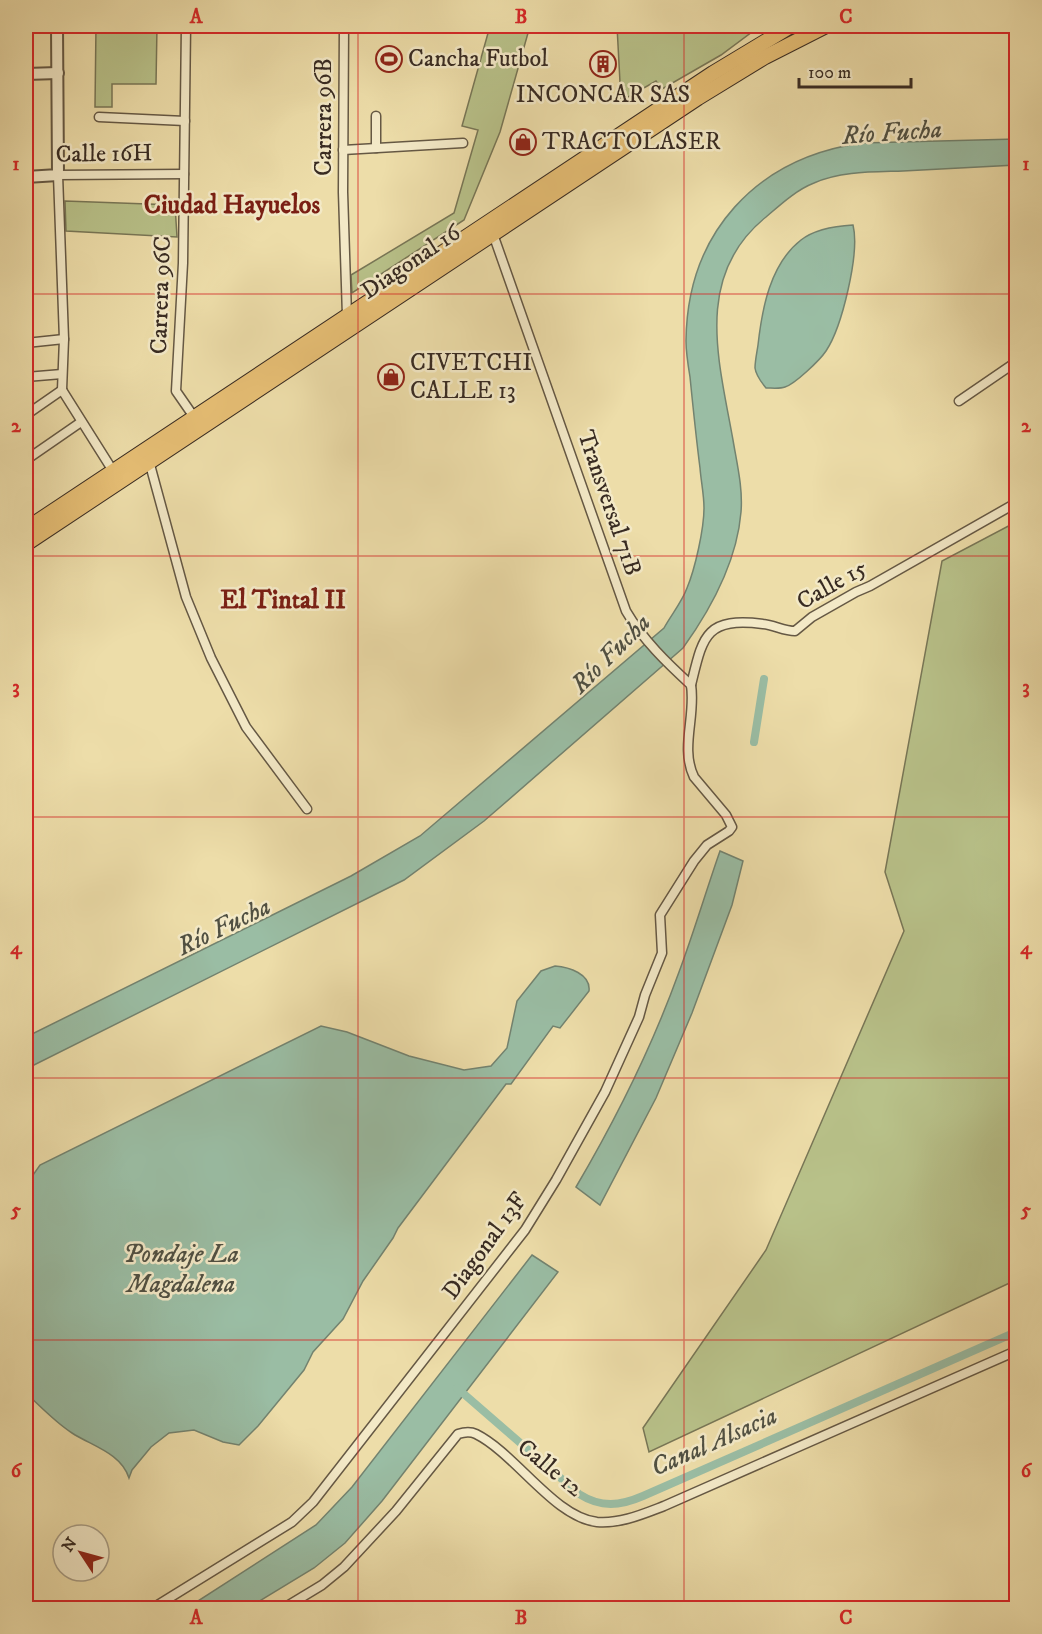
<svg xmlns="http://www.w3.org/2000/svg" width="1042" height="1634" font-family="'IM FELL DW Pica',serif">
<rect width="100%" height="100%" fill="#eddda9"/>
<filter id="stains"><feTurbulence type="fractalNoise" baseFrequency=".00333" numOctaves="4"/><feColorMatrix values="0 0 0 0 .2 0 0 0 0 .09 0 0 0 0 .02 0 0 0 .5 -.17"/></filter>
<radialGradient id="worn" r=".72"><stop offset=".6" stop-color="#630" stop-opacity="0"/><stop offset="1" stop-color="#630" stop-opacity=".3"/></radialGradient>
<g fill="#b8c189" stroke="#787656" stroke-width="1.5">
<polygon points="96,26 157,26 156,84 112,84 112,107 95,107"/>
<polygon points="490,26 530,26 500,132 464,220 352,293 351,275 454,213 478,130 462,126"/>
<polygon points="617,26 760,26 721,55 662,89 656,81 621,101"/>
<polygon points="65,201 175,205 177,237 66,231"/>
<polygon points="1016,522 1016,1280 649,1452 643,1428 766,1250 904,931 885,872 942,561"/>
</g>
<g fill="#9abda4" stroke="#738370" stroke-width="1.5">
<path d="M1016 139V165C979 167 941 169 903 171 874 172 841 171 814 183 796 190 780 205 766 217 693 276 719 361 733 440 737 464 743 488 741 512 737 561 711 609 683 648L484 821 404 880 26 1069V1037L351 876 420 836 664 628C671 615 682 602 687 588 695 569 704 529 704 508 704 495 701 481 700 468 696 437 693 407 690 377 688 365 686 353 686 341 687 233 756 158 862 143Z"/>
<path d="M853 225C860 253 842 327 826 351 820 360 795 384 785 387 780 389 772 388 766 388 762 383 756 376 755 368 755 361 757 352 758 345 762 309 770 264 801 240 815 229 836 226 853 225Z"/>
<path d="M720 851 743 861 732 905 692 1013 656 1098 600 1205 576 1187C616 1119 652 1047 679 972 694 932 706 891 720 851Z"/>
<path d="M555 966C569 967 591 974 589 991L560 1028 553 1026 511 1084H506L398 1228 393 1238 363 1281 343 1319 313 1352 304 1370 258 1426 239 1445 223 1442 194 1430 169 1433 151 1447 132 1470 129 1478C121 1453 92 1446 72 1433 55 1422 40 1406 26 1393V1185L40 1165 321 1026 347 1032 409 1056 464 1070 491 1066 507 1048 517 1001 541 971Z"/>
<polygon points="532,1255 558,1272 382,1501 345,1543 314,1568 248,1608 187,1608 316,1525 352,1487"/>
</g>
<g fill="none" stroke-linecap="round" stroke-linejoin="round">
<g stroke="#9abda4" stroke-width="8">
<polyline points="754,742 764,679"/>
<path d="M457 1388 579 1494C601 1508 620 1506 643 1496L1016 1332"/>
</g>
<defs>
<g id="minor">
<polyline points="186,26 183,263 176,391 194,417"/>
<polyline points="344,26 343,192 347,316"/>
<polyline points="99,117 185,121"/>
<polyline points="376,148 376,116"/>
<polyline points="343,150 463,143"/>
<polyline points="26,343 64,339"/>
<polyline points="26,377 62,374"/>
<polyline points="62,390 64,339 58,175 184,174"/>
<polyline points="62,390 113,471"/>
<polyline points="959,401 1016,362"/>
<polyline points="26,415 62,390"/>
<polyline points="26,460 81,422"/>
<polyline points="149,461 186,597 211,658 246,727 307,809"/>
<path d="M691 685C703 636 705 617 763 624 774 625 784 631 795 631L812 617 856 592 870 586 1016 503"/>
<path d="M153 1608 292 1522 313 1502 525 1230 556 1180 605 1092 639 1017 645 995 662 953 660 915 694 861 707 845 729 831 732 827 726 815 694 777C680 748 696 716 691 685 667 663 643 640 626 611L493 234"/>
<path d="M284 1608 322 1585 344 1567 396 1511 458 1434C464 1432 470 1431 476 1434 516 1454 554 1517 597 1522 620 1524 643 1514 664 1506L1016 1351"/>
</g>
<g id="tertiary">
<polyline points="26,74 58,73"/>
<polyline points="26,177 58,175 57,26"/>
</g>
<g id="primary">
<polyline points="26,529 713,73 791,26"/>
<polyline points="26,544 698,98 765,57 826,26"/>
</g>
</defs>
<use href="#minor" stroke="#655844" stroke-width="11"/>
<use href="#tertiary" stroke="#655844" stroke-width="14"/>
<use href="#primary" stroke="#382b22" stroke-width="16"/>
<use href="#minor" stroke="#f3e9c7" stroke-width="8"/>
<use href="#tertiary" stroke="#f3e9c7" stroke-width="10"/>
<use href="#primary" stroke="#e6be74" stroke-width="14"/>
</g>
<path fill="none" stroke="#d62828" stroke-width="1.5" stroke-opacity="0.55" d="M358 26V1608M684 26V1608M26 294H1016M26 556H1016M26 817H1016M26 1078H1016M26 1340H1016"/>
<defs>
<symbol id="stadium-ring" viewBox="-11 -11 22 22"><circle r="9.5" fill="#f3e9c7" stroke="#8f2418" stroke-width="1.5"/><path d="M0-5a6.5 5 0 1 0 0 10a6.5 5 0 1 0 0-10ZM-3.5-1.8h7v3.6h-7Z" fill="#8f2418"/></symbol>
<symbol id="building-ring" viewBox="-11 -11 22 22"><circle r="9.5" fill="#f3e9c7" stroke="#8f2418" stroke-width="1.5"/><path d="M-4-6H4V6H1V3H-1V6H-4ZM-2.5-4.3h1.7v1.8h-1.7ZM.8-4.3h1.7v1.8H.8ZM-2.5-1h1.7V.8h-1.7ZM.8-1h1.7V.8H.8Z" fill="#8f2418"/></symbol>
<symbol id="shop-ring" viewBox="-11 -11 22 22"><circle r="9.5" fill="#f3e9c7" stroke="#8f2418" stroke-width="1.5"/><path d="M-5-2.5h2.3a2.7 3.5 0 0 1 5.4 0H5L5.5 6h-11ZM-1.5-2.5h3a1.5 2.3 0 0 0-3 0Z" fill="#8f2418"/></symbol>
</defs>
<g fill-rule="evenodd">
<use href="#stadium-ring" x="374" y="44" width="30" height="30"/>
<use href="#building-ring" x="588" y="49" width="30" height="30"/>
<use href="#shop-ring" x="508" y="127" width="30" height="30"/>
<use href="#shop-ring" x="376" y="362" width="30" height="30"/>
</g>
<g text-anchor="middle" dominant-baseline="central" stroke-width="5" stroke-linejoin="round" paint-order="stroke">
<g font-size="24" fill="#382b22" stroke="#f3e9c7" text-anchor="start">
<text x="408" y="59">Cancha Futbol</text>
<text x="603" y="95" text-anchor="middle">INCONCAR SAS</text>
<text x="542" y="142">TRACTOLASER</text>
<text x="410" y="363">CIVETCHI<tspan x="410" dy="28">CALLE 13</tspan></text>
</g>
<g font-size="24" fill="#382b22" stroke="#f3e9c7">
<text transform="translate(324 117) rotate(-90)">Carrera 96B</text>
<text transform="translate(104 154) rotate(-1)">Calle 16H</text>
<text transform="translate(411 262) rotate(-34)">Diagonal 16</text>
<text transform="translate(161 295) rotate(-88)">Carrera 96C</text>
<text transform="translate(609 503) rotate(71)">Transversal 71B</text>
<text transform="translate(832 585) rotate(-30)">Calle 15</text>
<text transform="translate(485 1246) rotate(-54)">Diagonal 13F</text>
<text transform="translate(550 1468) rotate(39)">Calle 12</text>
</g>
<g font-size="26" font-style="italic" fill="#505042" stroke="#f3e9c7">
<text transform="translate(892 133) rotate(-4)">Río Fucha</text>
<text transform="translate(611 654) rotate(-45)">Río Fucha</text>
<text transform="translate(224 927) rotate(-26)">Río Fucha</text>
<text x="181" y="1254">Pondaje La<tspan x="181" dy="30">Magdalena</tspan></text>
<text transform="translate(714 1442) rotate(-24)">Canal Alsacia</text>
</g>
<g font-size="26" font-weight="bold" fill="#7a1f14" stroke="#f3e9c7">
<text x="232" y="205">Ciudad Hayuelos</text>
<text x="283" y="600">El Tintal II</text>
</g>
</g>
<rect width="1042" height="1634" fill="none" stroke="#eddda9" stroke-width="66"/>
<g transform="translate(81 1553) rotate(306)"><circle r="28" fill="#f3e9c7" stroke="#a89d85" stroke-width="1.5"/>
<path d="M0-4.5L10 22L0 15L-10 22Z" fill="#8f2418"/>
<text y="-9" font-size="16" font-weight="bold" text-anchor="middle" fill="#382b22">N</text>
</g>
<path d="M799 78v9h112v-9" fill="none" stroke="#382b22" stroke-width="3"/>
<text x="808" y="78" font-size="18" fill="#382b22" stroke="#f3e9c7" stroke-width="4.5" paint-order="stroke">100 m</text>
<rect x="33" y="33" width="976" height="1568" fill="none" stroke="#d62828" stroke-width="2"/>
<g font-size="20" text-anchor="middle" font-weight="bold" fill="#d62828">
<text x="196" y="23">A</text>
<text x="521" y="23">B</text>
<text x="846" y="23">C</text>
<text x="16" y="170">1</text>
<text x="1026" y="170">1</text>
<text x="16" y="432">2</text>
<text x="1026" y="432">2</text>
<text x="16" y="693">3</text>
<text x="1026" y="693">3</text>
<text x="16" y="954">4</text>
<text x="1026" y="954">4</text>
<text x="16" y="1216">5</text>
<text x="1026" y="1216">5</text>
<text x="16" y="1477">6</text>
<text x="1026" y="1477">6</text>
<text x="196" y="1624">A</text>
<text x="521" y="1624">B</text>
<text x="846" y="1624">C</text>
</g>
<rect width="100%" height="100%" filter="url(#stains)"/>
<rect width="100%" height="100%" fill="url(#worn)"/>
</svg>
